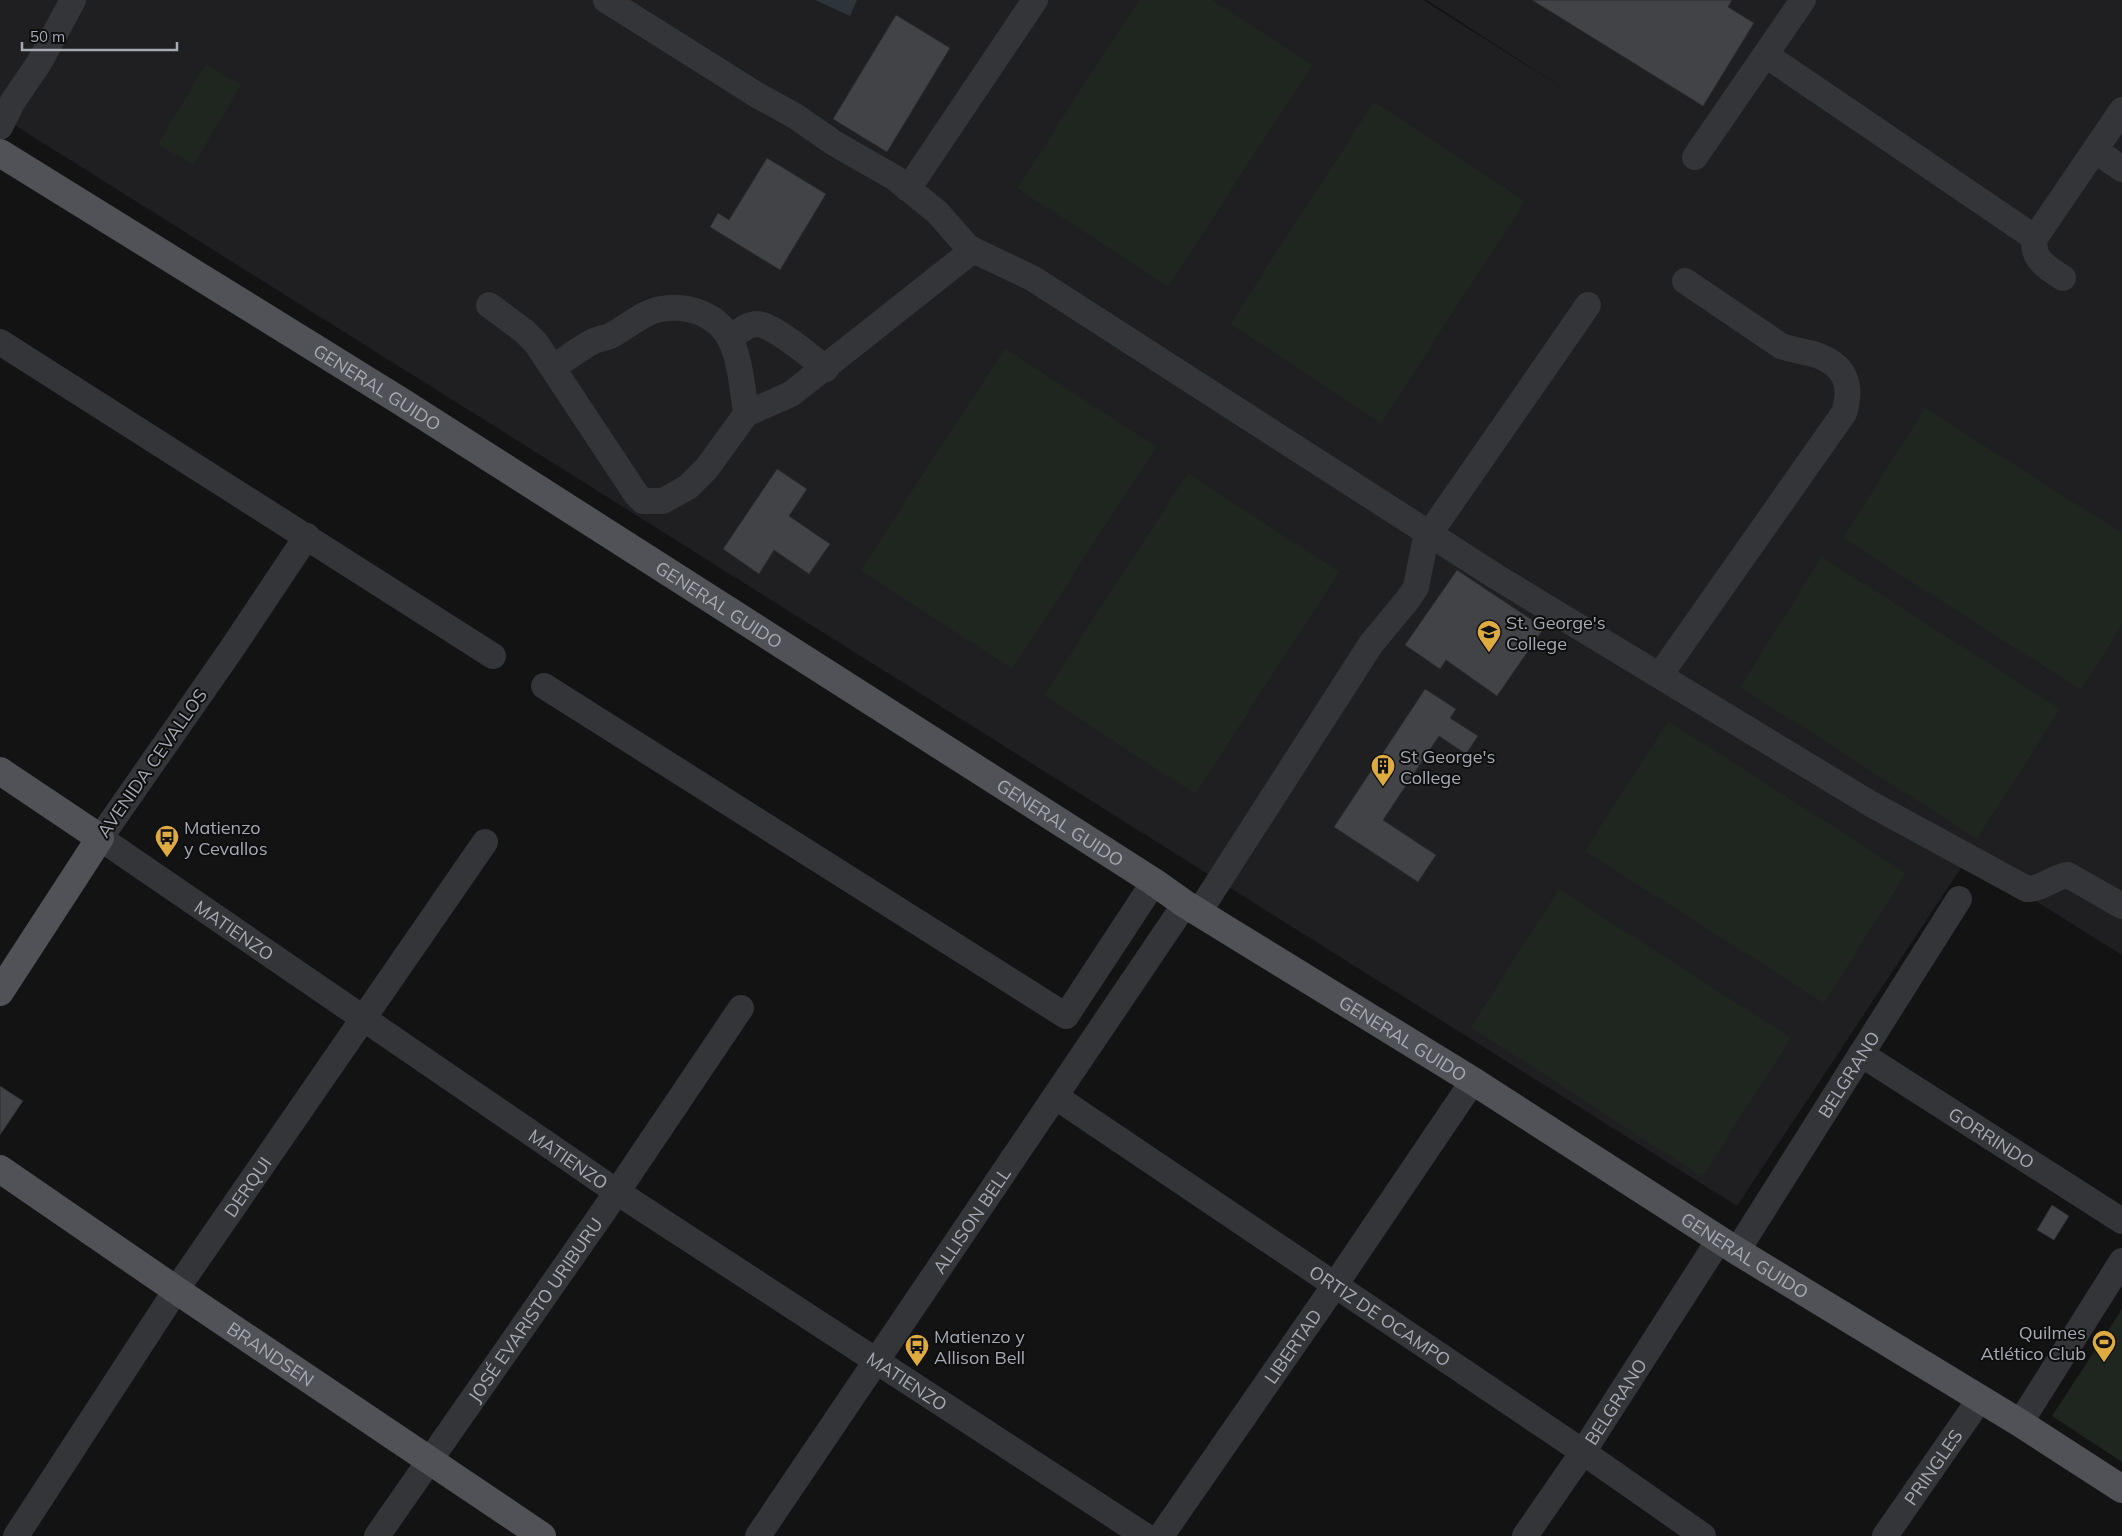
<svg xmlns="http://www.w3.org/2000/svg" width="2122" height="1536" font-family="Mulish,sans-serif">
<rect width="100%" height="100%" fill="#131314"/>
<polygon fill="#1f1f21" points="0,0 1423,0 1572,94 1427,0 2122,0 2122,955 1994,875 1963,865 1737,1206 0,116"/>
<g fill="#1f2620">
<polygon points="1139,0 1212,0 1312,65 1168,287 1017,188"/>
<polygon points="206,64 241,85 193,165 158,144"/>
<polygon points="1374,102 1525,201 1381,423 1230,324"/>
<polygon points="1005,348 1156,447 1012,669 861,570"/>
<polygon points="1925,408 2122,533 2122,625 2081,690 1843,538"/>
<polygon points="1188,473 1339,572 1195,794 1044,695"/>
<polygon points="1822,557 2060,709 1977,839 1740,687"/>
<polygon points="1668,721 1906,873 1824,1003 1585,851"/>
<polygon points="1559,889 1791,1038 1702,1177 1471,1027"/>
<polygon points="2122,1309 2122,1462 2052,1416"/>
</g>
<polygon fill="#2d353b" points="815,0 857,0 850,16"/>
<g fill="#424347" stroke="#2d2d30">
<polygon points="1532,0 1732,0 1728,7 1754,23 1703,106"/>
<polygon points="896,15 950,48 887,152 833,119"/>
<polygon points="767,158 826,194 780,270 710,227 718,213 729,220"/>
<polygon points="777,469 807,489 789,516 830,544 809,574 774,550 759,574 723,549"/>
<polygon points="1457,570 1544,628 1497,696 1446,660 1440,669 1405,645"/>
<polygon points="1425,689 1456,709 1450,718 1478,736 1466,754 1439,736 1383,820 1436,855 1418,882 1334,827"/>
<polygon points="0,1086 23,1101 0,1135"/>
<polygon points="2052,1205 2069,1216 2054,1240 2037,1230"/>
</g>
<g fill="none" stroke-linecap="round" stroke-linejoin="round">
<g stroke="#343539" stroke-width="26">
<path d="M606 0 757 95 795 116 834 143 895 178 937 212 967 246 973 250 1032 278 1495 576 1871 804 2027 889C2043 889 2053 877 2068 875L2122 906"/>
<polyline points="1766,55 2035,238"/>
<polyline points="0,127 13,101 39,63 73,0"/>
<polyline points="2095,150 2122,169"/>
<polyline points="1695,157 1803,0"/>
<polyline points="908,189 1035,0"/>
<path d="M2063 278C2047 267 2031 260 2035 238L2122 110"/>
<polyline points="489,305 524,331 536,343 636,494 643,501 663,501 688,487 707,468 746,414 791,394 973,250"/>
<path d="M730 338C738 333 747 324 757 324 771 323 814 359 826 369"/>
<polyline points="0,342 493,656"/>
<path d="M554 367C566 359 579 349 592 342 598 339 605 338 610 336 627 328 642 312 661 309 687 304 717 314 730 339 740 358 743 391 746 414"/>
<path id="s1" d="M307 536 233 647 100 838 617 1192 1145 1536"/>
<path d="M1660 675 1844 413C1852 387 1847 367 1819 356 1807 351 1794 351 1781 346L1685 281"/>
<polyline points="544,686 1066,1016 1154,882"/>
<polyline points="1199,912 1371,644 1409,598 1416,587 1425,542 1430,533 1588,305"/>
<path id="s2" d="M1861 1054 2122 1221"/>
<path id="s3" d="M1056 1097 1583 1452 1703 1536"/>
<path id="s4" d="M1737 1251 1959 899"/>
<polyline points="2020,1423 2122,1261"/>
<path id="s5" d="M16 1536 176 1290 485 842"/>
<path id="s6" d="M377 1536 617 1192 741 1008"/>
<path id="s7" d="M758 1536 1185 904"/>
<path id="s8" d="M1161 1536 1335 1285 1473 1081"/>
<path id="s9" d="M1525 1536 1583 1452 1719 1240"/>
<path id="s10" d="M1885 1536 1980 1399"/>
</g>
<g stroke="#505257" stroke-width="28">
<path id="s11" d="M0 153 402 402 1154 882 1185 904 1473 1081 1737 1251 2020 1423 2122 1489"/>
<polyline points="0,771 100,838 0,992"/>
<path id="s12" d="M0 1169 176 1290 542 1536"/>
</g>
</g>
<defs>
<symbol id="school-pin" viewBox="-11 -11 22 30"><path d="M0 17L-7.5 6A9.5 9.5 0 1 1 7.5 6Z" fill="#deab41" stroke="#0e0e0f"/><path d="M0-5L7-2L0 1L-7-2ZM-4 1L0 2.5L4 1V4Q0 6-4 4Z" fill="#111"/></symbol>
<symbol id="building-pin" viewBox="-11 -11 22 30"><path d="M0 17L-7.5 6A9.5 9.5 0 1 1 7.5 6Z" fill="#deab41" stroke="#0e0e0f"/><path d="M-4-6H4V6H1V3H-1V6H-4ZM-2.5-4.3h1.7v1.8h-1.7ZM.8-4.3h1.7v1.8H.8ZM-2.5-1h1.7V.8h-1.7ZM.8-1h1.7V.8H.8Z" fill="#111"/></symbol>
<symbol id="bus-pin" viewBox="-11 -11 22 30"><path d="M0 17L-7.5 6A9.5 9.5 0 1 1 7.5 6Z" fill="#deab41" stroke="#0e0e0f"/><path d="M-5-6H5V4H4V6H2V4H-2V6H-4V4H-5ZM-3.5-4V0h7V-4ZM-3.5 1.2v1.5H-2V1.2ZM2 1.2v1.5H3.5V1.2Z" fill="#111"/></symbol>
<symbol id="stadium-pin" viewBox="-11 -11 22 30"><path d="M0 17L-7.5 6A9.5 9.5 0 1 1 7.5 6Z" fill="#deab41" stroke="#0e0e0f"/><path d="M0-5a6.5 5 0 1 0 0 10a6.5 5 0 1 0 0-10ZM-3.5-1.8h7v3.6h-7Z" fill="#111"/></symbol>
</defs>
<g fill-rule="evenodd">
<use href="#school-pin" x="1475" y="618" width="28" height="38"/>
<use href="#building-pin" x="1369" y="752" width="28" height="38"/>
<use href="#bus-pin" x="153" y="823" width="28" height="38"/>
<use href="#stadium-pin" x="2090" y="1328" width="28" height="38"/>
<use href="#bus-pin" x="903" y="1332" width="28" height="38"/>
</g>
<g text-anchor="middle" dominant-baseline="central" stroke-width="4" stroke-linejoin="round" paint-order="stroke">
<g font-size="18" fill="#a6aab3" stroke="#0e0e0f">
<text stroke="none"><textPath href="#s11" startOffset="444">GENERAL GUIDO</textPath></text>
<text stroke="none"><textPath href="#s11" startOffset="849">GENERAL GUIDO</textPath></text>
<text transform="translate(152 763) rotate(-55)">AVENIDA CEVALLOS</text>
<text stroke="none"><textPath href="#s11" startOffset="1254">GENERAL GUIDO</textPath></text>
<text stroke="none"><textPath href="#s1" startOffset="529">MATIENZO</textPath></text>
<text stroke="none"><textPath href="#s11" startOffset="1659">GENERAL GUIDO</textPath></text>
<text stroke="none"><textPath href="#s4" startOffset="209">BELGRANO</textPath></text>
<text stroke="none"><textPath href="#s2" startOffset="155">GORRINDO</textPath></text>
<text stroke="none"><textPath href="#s1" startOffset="934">MATIENZO</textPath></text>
<text stroke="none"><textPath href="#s5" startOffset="419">DERQUI</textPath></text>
<text stroke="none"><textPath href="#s7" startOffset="381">ALLISON BELL</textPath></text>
<text stroke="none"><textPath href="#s11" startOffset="2064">GENERAL GUIDO</textPath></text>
<text stroke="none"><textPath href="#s6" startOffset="276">JOSÉ EVARISTO URIBURU</textPath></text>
<text stroke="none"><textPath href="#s3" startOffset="391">ORTIZ DE OCAMPO</textPath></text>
<text stroke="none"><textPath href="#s8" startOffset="231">LIBERTAD</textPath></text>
<text stroke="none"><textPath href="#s12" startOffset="328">BRANDSEN</textPath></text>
<text stroke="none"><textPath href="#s1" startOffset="1339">MATIENZO</textPath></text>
<text stroke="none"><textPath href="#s9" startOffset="162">BELGRANO</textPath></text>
<text stroke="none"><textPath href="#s10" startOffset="84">PRINGLES</textPath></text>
</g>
<g font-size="18" fill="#a6aab3" stroke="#0e0e0f" text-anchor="start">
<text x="1506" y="622">St. George's<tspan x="1506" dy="21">College</tspan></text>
<text x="1400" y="756">St George's<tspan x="1400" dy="21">College</tspan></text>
<text x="184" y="827">Matienzo<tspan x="184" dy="21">y Cevallos</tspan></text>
<text x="2086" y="1332" text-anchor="end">Quilmes<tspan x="2086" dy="21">Atlético Club</tspan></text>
<text x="934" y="1336">Matienzo y<tspan x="934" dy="21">Allison Bell</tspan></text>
</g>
</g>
<path d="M22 42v8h155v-8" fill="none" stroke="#a6aab3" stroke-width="2.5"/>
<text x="30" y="42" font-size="15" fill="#a6aab3" stroke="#0e0e0f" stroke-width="4" paint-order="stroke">50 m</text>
</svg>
